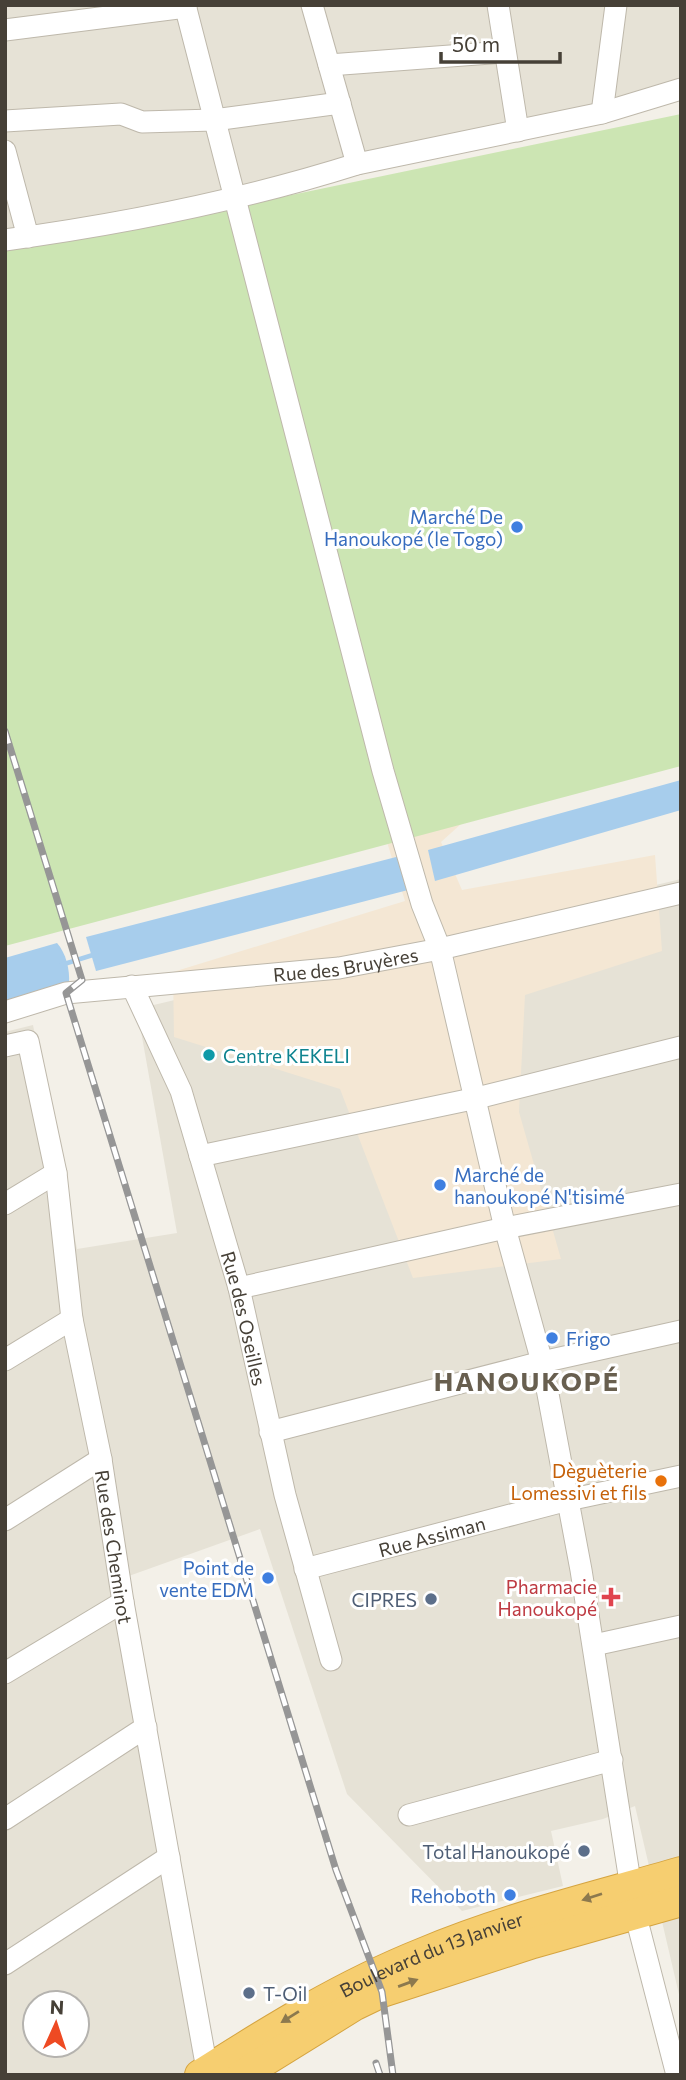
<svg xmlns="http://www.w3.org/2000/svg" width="686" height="2080" font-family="Commissioner,sans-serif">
<rect width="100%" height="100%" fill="#f3f0e8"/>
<g fill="#e6e2d6" fill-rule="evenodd">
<polygon points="5,5 681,5 681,84 32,235 5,237"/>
<path d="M681 879V2003L635 1806 603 1819 551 1831 563 1886 462 1911 347 1794 260 1529 126 1577 210 2075H5V1032L33 1025 77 1249 177 1233 137 1009ZM35 2003H77V2045H35Z"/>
</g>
<polygon fill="#f4e7d4" points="327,645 471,815 441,842 462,890 655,855 662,951 525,995 519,1112 561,1259 413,1278 340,1089 174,1037 173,972 405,901"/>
<polygon fill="#cce5b3" points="681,114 681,766 5,946 5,245 195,215"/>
<g fill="#a7cdec">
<polygon points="681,780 681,810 435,881 428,850"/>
<polygon points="400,856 408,890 96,971 86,937"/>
<path d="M57 943C66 953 70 970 69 983L5 1002V958Z"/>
</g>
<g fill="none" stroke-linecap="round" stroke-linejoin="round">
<polyline stroke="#a7cdec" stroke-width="4.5" points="61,965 96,954"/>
<defs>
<g id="minor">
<polyline points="185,5 383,771 422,904 440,949 505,1228 542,1362 581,1570 635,1913 677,2075"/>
<polyline points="312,5 357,164"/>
<polyline points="498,5 518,131"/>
<polyline points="5,30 186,7"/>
<polyline points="329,65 504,52"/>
<polyline points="602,113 616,5"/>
<polyline points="5,121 121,114 142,122 214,120 340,103"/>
<polyline points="5,151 28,237"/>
<path d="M5 240C123 224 243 200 357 164L602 113 681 89"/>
<path id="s1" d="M132 986 181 1091 239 1288 285 1495 331 1660"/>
<path id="s2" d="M5 1012 66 993 339 968 440 949 681 893"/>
<path id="s3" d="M5 1046 28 1041 56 1173 72 1319 101 1459 123 1602 208 2075"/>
<polyline points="200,1156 477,1098 681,1047"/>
<polyline points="5,1204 56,1173"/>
<polyline points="239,1288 505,1228 681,1194"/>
<polyline points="5,1360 72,1319"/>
<polyline points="270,1432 542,1362 681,1331"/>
<polyline points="5,1520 101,1459"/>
<path id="s4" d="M305 1569 568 1500 681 1476"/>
<polyline points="594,1645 681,1626"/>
<polyline points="5,1673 123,1602"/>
<polyline points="409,1815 612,1760"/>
<polyline points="5,1819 146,1727"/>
<polyline points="5,1964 169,1857"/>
</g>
<g id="highway">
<path id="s5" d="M200 2075C272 2029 343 1985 423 1953 506 1918 595 1897 681 1872"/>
<polyline points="242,2075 355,2005 382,1992 533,1943 681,1901"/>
</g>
</defs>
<use href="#minor" stroke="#beb8ab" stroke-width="23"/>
<use href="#highway" stroke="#d5a440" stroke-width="32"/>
<use href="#minor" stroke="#fff" stroke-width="21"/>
<use href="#highway" stroke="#f6ce70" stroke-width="30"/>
<defs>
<g id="rail">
<polyline points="5,731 82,980 66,993 336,1870 382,1992 393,2075"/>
<polyline points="376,2063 380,2075"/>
</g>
</defs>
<use href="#rail" stroke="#969696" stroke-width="7"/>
<use href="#rail" stroke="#fff" stroke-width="4.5" stroke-dasharray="13" stroke-linecap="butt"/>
</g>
<defs><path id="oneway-solid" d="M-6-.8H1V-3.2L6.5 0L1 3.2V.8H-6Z" transform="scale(1.75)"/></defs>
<g fill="#8c794e">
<use href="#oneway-solid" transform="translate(592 1897) rotate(162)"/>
<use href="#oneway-solid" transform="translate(408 1983) rotate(-20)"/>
<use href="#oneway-solid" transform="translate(290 2017) rotate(148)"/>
</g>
<g fill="#3f7fe0" stroke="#fff" stroke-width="2.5">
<circle cx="517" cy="527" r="7"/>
<circle cx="440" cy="1185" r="7"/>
<circle cx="552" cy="1338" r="7"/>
<circle cx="268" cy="1578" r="7"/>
<circle cx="510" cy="1895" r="7"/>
</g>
<circle fill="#0f9aa8" stroke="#fff" stroke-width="2.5" cx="209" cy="1055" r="7"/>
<circle fill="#e8710a" stroke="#fff" stroke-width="2.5" cx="661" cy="1481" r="7"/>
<path fill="#e0444e" stroke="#fff" stroke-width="2.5" d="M607.5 1586.5h7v7h7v7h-7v7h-7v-7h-7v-7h7z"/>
<g fill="#5c6f8a" stroke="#fff" stroke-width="2.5">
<circle cx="431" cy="1599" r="7"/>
<circle cx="584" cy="1851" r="7"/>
<circle cx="249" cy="1993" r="7"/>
</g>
<g text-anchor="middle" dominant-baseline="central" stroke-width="6" stroke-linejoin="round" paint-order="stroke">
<g font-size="19" fill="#366cbe" stroke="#fff" text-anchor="end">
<text x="503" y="516">Marché De<tspan x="503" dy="22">Hanoukopé (le Togo)</tspan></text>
<text x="454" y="1174" text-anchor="start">Marché de<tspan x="454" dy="22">hanoukopé N'tisimé</tspan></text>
<text x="566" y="1338" text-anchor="start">Frigo</text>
<text x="254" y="1567">Point de<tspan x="254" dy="22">vente EDM</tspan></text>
<text x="496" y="1895">Rehoboth</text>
</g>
<g font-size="19" fill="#464037" stroke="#fff">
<text stroke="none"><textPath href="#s2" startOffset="345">Rue des Bruyères</textPath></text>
<text stroke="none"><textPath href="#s1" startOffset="352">Rue des Oseilles</textPath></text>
<text stroke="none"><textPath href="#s4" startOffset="131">Rue Assiman</textPath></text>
<text stroke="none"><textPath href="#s3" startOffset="537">Rue des Cheminot</textPath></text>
<text stroke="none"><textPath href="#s5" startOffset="262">Boulevard du 13 Janvier</textPath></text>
</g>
<g font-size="19" fill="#0d838f" stroke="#fff" text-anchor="start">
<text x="223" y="1055">Centre KEKELI</text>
</g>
<g font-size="19" fill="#c56008" stroke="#fff" text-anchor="end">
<text x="647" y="1470">Dèguèterie<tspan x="647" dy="22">Lomessivi et fils</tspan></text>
</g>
<g font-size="19" fill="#be3a42" stroke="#fff" text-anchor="end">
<text x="597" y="1586">Pharmacie<tspan x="597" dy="22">Hanoukopé</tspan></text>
</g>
<g font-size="19" fill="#4e5e75" stroke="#fff" text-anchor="end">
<text x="417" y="1599">CIPRES</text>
<text x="570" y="1851">Total Hanoukopé</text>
<text x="263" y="1993" text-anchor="start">T-Oil</text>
</g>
<g font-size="26" font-weight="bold" letter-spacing="2" fill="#685f4f" stroke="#fff">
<text x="527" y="1380">HANOUKOPÉ</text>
</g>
</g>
<rect width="686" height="2080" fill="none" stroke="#464037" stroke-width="14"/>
<g transform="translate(56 2024) rotate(3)"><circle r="33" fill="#ffffff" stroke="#b5b3af" stroke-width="2"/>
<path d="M0-5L12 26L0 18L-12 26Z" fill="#ee4a23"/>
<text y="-10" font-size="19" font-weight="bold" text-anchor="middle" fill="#464037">N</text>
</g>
<path d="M441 52v10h119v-10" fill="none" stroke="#464037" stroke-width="3.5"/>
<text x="452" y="52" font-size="21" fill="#464037" stroke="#ffffff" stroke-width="5" paint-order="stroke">50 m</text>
</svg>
